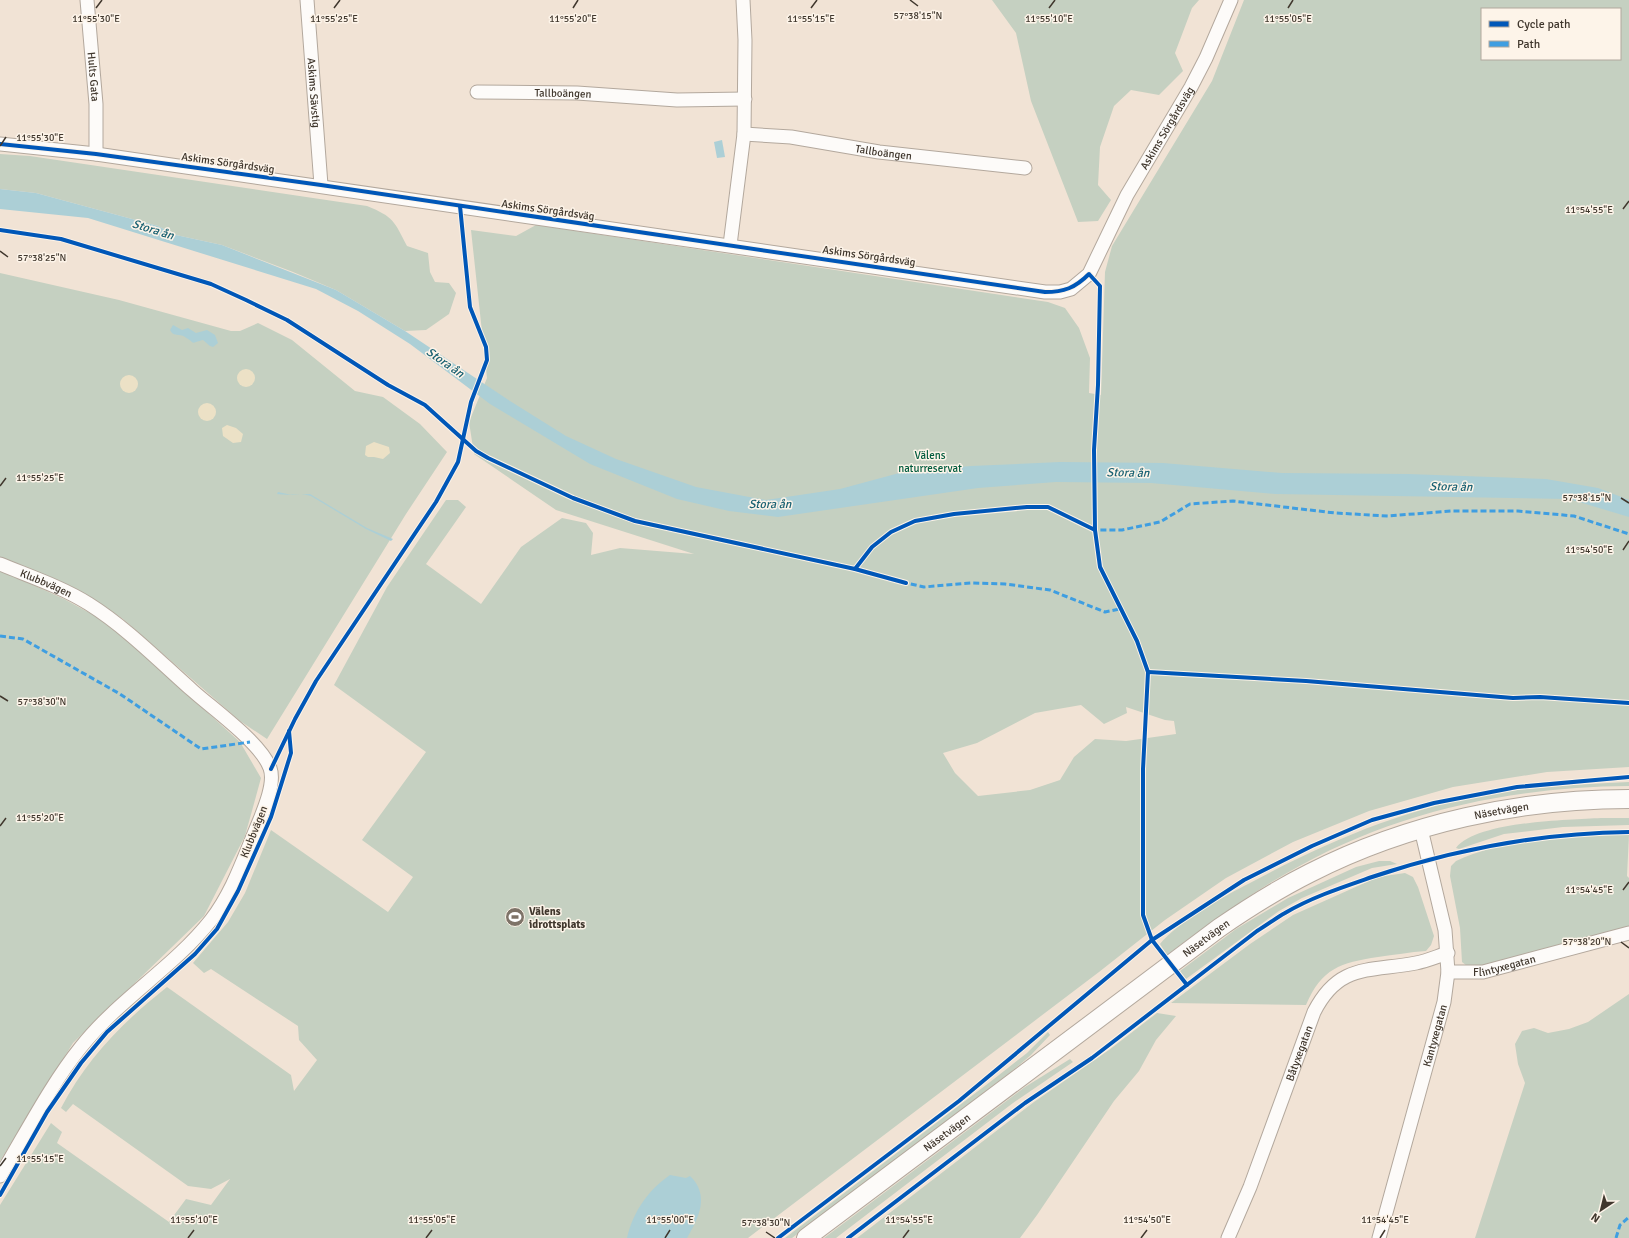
<svg xmlns="http://www.w3.org/2000/svg" width="1629" height="1238" font-family="Signika,sans-serif">
<rect width="100%" height="100%" fill="#f1e3d5"/>
<g fill="#c5d0c1" fill-rule="evenodd">
<polygon points="992,0 1199,0 1192,8 1175,53 1183,71 1159,95 1131,90 1114,106 1100,147 1098,185 1111,200 1098,221 1078,222 1031,101 1016,33"/>
<path d="M1244 0H1629V767L1547 772 1453 787 1369 811 1293 842 1226 878 1165 920 1099 972 748 1238H0V1205L51 1123 62 1132 57 1143 169 1222 186 1199 211 1205 230 1179 211 1189 188 1186 73 1104 66 1112 61 1108C87 1058 123 1022 167 987L291 1075 294 1091 317 1060 299 1040 298 1026 211 969 204 973 193 963 228 922 245 893 271 830 388 912 413 877 362 840 426 752 334 685 387 587 446 500H458L466 507 426 564 481 604 521 547 562 518 586 523 593 533 591 555 620 548 694 554 556 510 474 454 469 422 487 378 471 230 516 236 536 225 1048 302 1065 308 1079 328 1090 358 1089 393 1101 395 1105 272 1112 246 1212 81ZM1482 9H1620V59H1482ZM1081 705 1104 724 1127 713 1126 707 1165 720 1174 721 1176 734 1126 741 1095 739 1074 757 1060 780 1030 790 978 796 955 773 943 753 977 743 1035 713Z"/>
<path d="M0 154 30 156 367 206C394 217 394 221 407 246L428 253 430 272 435 282 449 283 456 293 449 314 426 330 405 331 336 290 293 272 222 245 176 235 158 226 36 193 0 189Z"/>
<polygon points="0,273 119,300 231,331 240,331 258,323 292,340 355,391 383,397 420,424 447,452 406,514 267,739 240,721 123,619 95,600 58,581 0,557"/>
<polygon points="0,570 64,599 110,624 240,742 261,778 245,836 204,916 73,1043 0,1161"/>
<path d="M1629 782V786C1509 787 1391 812 1287 873 1245 897 1206 926 1167 955L1160 944C1178 922 1224 896 1250 883 1328 841 1408 807 1496 793 1540 786 1585 784 1629 782Z"/>
<path d="M1601 818H1629V825L1563 827 1504 834 1459 849 1456 848C1477 821 1568 820 1601 818Z"/>
<path d="M1610 835H1629L1627 876 1629 878V926L1618 932 1483 967 1467 966 1462 962 1460 928 1450 876 1451 866 1456 861C1504 839 1558 837 1610 835Z"/>
<polygon points="1379,861 1390,861 1397,864 1372,868 1302,898 1279,911 1186,979 1180,971 1236,929 1288,898 1356,867"/>
<path d="M1405 873 1413 877 1418 887 1434 936 1431 945 1426 951C1410 952 1394 955 1378 957 1340 963 1322 968 1306 1005L1171 1003 1250 944 1293 915 1378 877Z"/>
<polygon points="1629,994 1629,1238 1475,1238 1525,1083 1518,1064 1515,1044 1522,1031 1534,1028 1548,1033 1569,1029 1588,1022"/>
<polygon points="1157,1013 1176,1016 1156,1040 1139,1071 1114,1101 1037,1215 1020,1238 857,1238 1034,1102 1109,1050"/>
<polygon points="1048,1032 1050,1035 1031,1055 1012,1071 792,1238 785,1238 990,1082 1027,1053"/>
<polygon points="1070,1059 1073,1062 1013,1103 836,1238 824,1238 1025,1087"/>
</g>
<g fill="#ece1c6">
<circle cx="246" cy="378" r="9"/>
<circle cx="129" cy="384" r="9"/>
<circle cx="207" cy="412" r="9"/>
<polygon points="227,425 236,428 243,434 241,442 233,443 223,436 222,428"/>
<polygon points="374,442 389,447 390,453 383,459 374,457 368,457 365,455 366,446"/>
</g>
<g fill="#accfd6">
<polygon points="722,140 725,157 717,158 714,142"/>
<polygon points="0,189 36,193 158,226 176,235 222,245 336,290 405,331 507,399 566,436 616,459 696,487 766,500 840,489 903,472 971,466 1060,462 1163,463 1282,473 1408,474 1546,479 1598,488 1629,500 1629,517 1569,499 1275,494 1151,483 1056,482 978,488 778,517 729,511 677,499 590,464 490,404 410,344 358,311 316,289 88,218 0,209"/>
<path d="M173 325 182 330 188 328 196 333 207 330 215 335 218 343 213 347 210 346 203 340C188 344 197 344 185 337 181 334 176 336 172 333L170 330Z"/>
<path d="M278 492 292 495 310 494 367 528 393 539 391 541 366 529 311 496C300 493 289 496 277 494Z"/>
<path d="M670 1175 686 1178 690 1176C710 1195 699 1218 687 1238H627C633 1212 648 1190 670 1175Z"/>
</g>
<g fill="none" stroke-linecap="round" stroke-linejoin="round">
<defs>
<g id="street">
<path id="s1" d="M87 0 96 104V154"/>
<path id="s2" d="M307 0 321 185"/>
<path id="s3" d="M477 92 577 93 677 100 745 99"/>
<path id="s4" d="M744 134 791 137 879 152 1025 168"/>
<path id="s5" d="M0 144 96 154 1045 292H1060L1071 289 1089 274 1127 195 1191 87 1206 58 1231 0"/>
<polyline points="730,245 744,134 745,40 743,0"/>
<path id="s6" d="M0 564C29 576 62 587 89 604 127 628 159 661 193 691 213 709 261 743 270 768 276 784 262 814 256 829 243 860 232 893 211 920 173 968 119 999 81 1047 51 1084 25 1135 0 1176"/>
<path id="s7" d="M1448 972H1483L1629 933"/>
<path id="s8" d="M1228 1238 1250 1187 1314 1012C1339 963 1369 972 1416 963 1427 961 1438 956 1448 953"/>
<path id="s9" d="M1379 1238 1444 1002 1448 972 1445 930 1421 829"/>
</g>
<g id="secondary">
<path id="s10" d="M806 1238 1219 928C1248 908 1278 889 1310 873 1408 823 1520 799 1629 799"/>
</g>
</defs>
<use href="#street" stroke="#b3a89d" stroke-width="15"/>
<use href="#secondary" stroke="#b3a89d" stroke-width="20"/>
<use href="#street" stroke="#fdfbf9" stroke-width="13"/>
<use href="#secondary" stroke="#fdfbf9" stroke-width="18"/>
<g stroke="#3f9ee1" stroke-width="3" stroke-dasharray="6 3" stroke-linecap="butt">
<polyline points="1092,528 1095,530 1122,530 1160,522 1190,504 1233,501 1335,513 1388,516 1451,511 1518,511 1574,516 1629,534"/>
<polyline points="902,582 924,587 971,583 1005,584 1050,590 1105,612 1120,609"/>
<polyline points="0,636 23,639 120,694 201,749 250,742"/>
<polyline points="1616,1238 1620,1225 1629,1217"/>
</g>
<defs>
<g id="cycleway">
<path d="M0 144 96 154 321 185 1045 292C1064 292 1075 288 1089 274L1100 286 1098 385 1094 450 1095 530 1100 567 1137 641 1148 672 1143 769V915L1152 940 1187 985"/>
<polyline points="0,230 61,239 211,284 246,300 287,320 388,385 425,405 476,451 488,458 573,498 635,521 855,569 906,583"/>
<polyline points="855,569 872,547 891,532 915,521 954,514 1027,507 1048,507 1095,530"/>
<polyline points="1148,672 1306,681 1513,698 1540,697 1629,703"/>
<polyline points="271,769 295,719 316,681 436,502 458,462 471,402 487,360 486,347 470,307 460,206"/>
<polyline points="0,1195 47,1112 81,1063 107,1032 195,954 217,929 238,891 271,817 291,753 289,731"/>
<polyline points="778,1238 959,1101 1152,940 1244,880 1312,846 1372,820 1434,803 1517,787 1629,777"/>
<path d="M848 1238 1025 1103 1092 1058 1257 931C1267 925 1276 918 1285 913 1312 897 1343 887 1372 877 1456 849 1541 833 1629 832"/>
</g>
</defs>
<use href="#cycleway" stroke="#fdf4e9" stroke-width="6"/>
<use href="#cycleway" stroke="#0057b8" stroke-width="4"/>
</g>
<path fill="none" stroke="#40372d" stroke-width="1.5" d="M910 0 918 6M96 8 102 0M334 8 340 0M573 8 578 0M811 8 817 0M1049 8 1055 0M1288 8 1293 0M0 146 6 137M1623 209 1629 201M0 251 8 257M0 486 6 478M1621 498 1629 503M1623 550 1629 541M0 696 8 701M0 826 6 818M1623 890 1629 882M1621 942 1629 948M0 1166 6 1158M766 1232 775 1238M188 1238 194 1230M426 1238 432 1230M665 1238 670 1230M903 1238 909 1230M1141 1238 1147 1230M1380 1238 1385 1230"/>
<defs>
<symbol id="stadium-disc" viewBox="-11 -11 22 22"><circle r="9.5" fill="#7e7368" stroke="#fdf4e9"/><path d="M0-5a6.5 5 0 1 0 0 10a6.5 5 0 1 0 0-10ZM-3.5-1.8h7v3.6h-7Z" fill="#fff"/></symbol>
</defs>
<g fill-rule="evenodd">
<use href="#stadium-disc" x="504" y="906" width="22" height="22"/>
</g>
<g text-anchor="middle" dominant-baseline="central" stroke-width="3" stroke-linejoin="round" paint-order="stroke">
<g font-size="11" fill="#40372d" stroke="#fdf4e9">
<text stroke="none"><textPath href="#s1" startOffset="77">Hults Gata</textPath></text>
<text stroke="none"><textPath href="#s2" startOffset="93">Askims Sävstig</textPath></text>
<text stroke="none"><textPath href="#s3" startOffset="86">Tallboängen</textPath></text>
<text stroke="none"><textPath href="#s5" startOffset="1271">Askims Sörgårdsväg</textPath></text>
<text stroke="none"><textPath href="#s4" startOffset="141">Tallboängen</textPath></text>
<text transform="translate(228 163) rotate(8)">Askims Sörgårdsväg</text>
<text transform="translate(548 210) rotate(8)">Askims Sörgårdsväg</text>
<text transform="translate(869 256) rotate(8)">Askims Sörgårdsväg</text>
<text stroke="none"><textPath href="#s6" startOffset="50">Klubbvägen</textPath></text>
<text stroke="none"><textPath href="#s10" startOffset="825">Näsetvägen</textPath></text>
<text transform="translate(254 832) rotate(-68)">Klubbvägen</text>
<text stroke="none"><textPath href="#s10" startOffset="500">Näsetvägen</textPath></text>
<text stroke="none"><textPath href="#s7" startOffset="57">Flintyxegatan</textPath></text>
<text stroke="none"><textPath href="#s9" startOffset="210">Kantyxegatan</textPath></text>
<text stroke="none"><textPath href="#s8" startOffset="198">Båtyxegatan</textPath></text>
<text stroke="none"><textPath href="#s10" startOffset="176">Näsetvägen</textPath></text>
</g>
<g font-size="11" fill="#005b3d" stroke="#fdf4e9">
<text x="930" y="455">Välens<tspan x="930" dy="13">naturreservat</tspan></text>
</g>
<g font-size="11" font-weight="bold" fill="#40372d" stroke="#fdf4e9" text-anchor="start">
<text x="529" y="911">Välens<tspan x="529" dy="13">idrottsplats</tspan></text>
</g>
<g font-size="12" font-style="italic" fill="#196172" stroke="#fdf4e9">
<text transform="translate(153 230) rotate(17)">Stora ån</text>
<text transform="translate(445 363) rotate(35)">Stora ån</text>
<text transform="translate(1128 473) rotate(1)">Stora ån</text>
<text transform="translate(1451 487) rotate(1)">Stora ån</text>
<text x="770" y="504">Stora ån</text>
</g>
</g>
<g font-size="10" text-anchor="middle" fill="#40372d" stroke="#fdf4e9" stroke-width="3" stroke-linejoin="round" paint-order="stroke">
<text x="918" y="19">57°38'15"N</text>
<text x="96" y="22">11°55'30"E</text>
<text x="334" y="22">11°55'25"E</text>
<text x="573" y="22">11°55'20"E</text>
<text x="811" y="22">11°55'15"E</text>
<text x="1049" y="22">11°55'10"E</text>
<text x="1288" y="22">11°55'05"E</text>
<text x="40" y="141">11°55'30"E</text>
<text x="1589" y="213">11°54'55"E</text>
<text x="42" y="261">57°38'25"N</text>
<text x="40" y="481">11°55'25"E</text>
<text x="1587" y="501">57°38'15"N</text>
<text x="1589" y="553">11°54'50"E</text>
<text x="42" y="705">57°38'30"N</text>
<text x="40" y="821">11°55'20"E</text>
<text x="1589" y="893">11°54'45"E</text>
<text x="1587" y="945">57°38'20"N</text>
<text x="40" y="1162">11°55'15"E</text>
<text x="194" y="1223">11°55'10"E</text>
<text x="432" y="1223">11°55'05"E</text>
<text x="670" y="1223">11°55'00"E</text>
<text x="909" y="1223">11°54'55"E</text>
<text x="1147" y="1223">11°54'50"E</text>
<text x="1385" y="1223">11°54'45"E</text>
<text x="766" y="1226">57°38'30"N</text>
</g>
<rect x="1481" y="8" width="140" height="52" fill="#fdf4e9" stroke="#b1a89e"/>
<rect x="1489" y="21" width="20" height="6" fill="#0057b8" stroke="#b1a89e"/>
<text x="1517" y="28" font-size="12" fill="#40372d">Cycle path</text>
<rect x="1489" y="41" width="20" height="6" fill="#3f9ee1" stroke="#b1a89e"/>
<text x="1517" y="48" font-size="12" fill="#40372d">Path</text>
<g transform="translate(1601 1210) rotate(215)" stroke="#fdf4e9" stroke-width="3" paint-order="stroke">
<path d="M0-3L7 15L0 10L-7 15Z" fill="#40372d"/>
<text y="-6" font-size="11" font-weight="bold" text-anchor="middle" fill="#40372d">N</text>
</g>
</svg>
